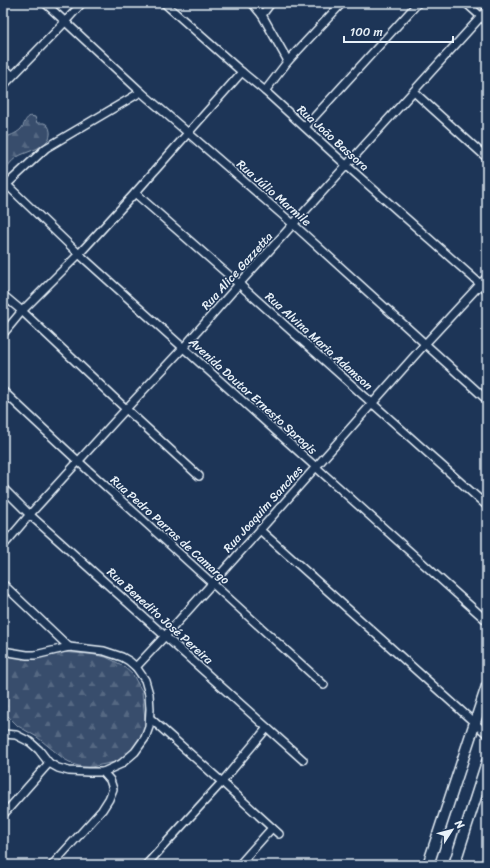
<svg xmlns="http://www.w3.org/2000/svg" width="490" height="868" font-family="Sriracha,sans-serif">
<defs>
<pattern id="forest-firs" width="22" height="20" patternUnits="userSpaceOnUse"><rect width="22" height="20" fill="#374d6c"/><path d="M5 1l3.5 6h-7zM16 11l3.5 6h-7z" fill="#546782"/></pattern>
</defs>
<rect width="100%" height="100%" fill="#1d3557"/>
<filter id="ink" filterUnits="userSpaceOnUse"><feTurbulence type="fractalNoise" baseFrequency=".025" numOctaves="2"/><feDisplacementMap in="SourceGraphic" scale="8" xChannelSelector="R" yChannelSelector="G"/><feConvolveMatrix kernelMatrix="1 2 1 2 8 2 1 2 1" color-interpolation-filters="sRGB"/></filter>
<g filter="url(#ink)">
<g fill="url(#forest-firs)" stroke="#909fb2">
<path d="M30 116 35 117 37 123C39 123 41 123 44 123 51 125 52 137 47 141 40 150 27 151 17 157 11 161 7 167 3 173V138C9 136 16 134 21 129 26 123 23 121 30 116Z"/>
<polygon points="59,652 90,654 106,657 122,665 133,675 142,691 146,728 144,738 129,754 115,762 91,767 83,767 75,765 64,759 37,737 18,726 8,716 3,718 3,654"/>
</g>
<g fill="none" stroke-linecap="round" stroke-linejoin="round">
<defs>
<g id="minor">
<polyline points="45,3 141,92 293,224 487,400"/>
<polyline points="164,3 242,72 265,91 346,165 487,290"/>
<polyline points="252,3 262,15 288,61"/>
<polyline points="466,3 487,22"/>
<polyline points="262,15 271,3"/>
<polyline points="3,67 12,75"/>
<polyline points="3,86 65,22 82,3"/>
<polyline points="265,91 288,61 342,3"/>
<polyline points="414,92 487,158"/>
<polyline points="305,127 418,3"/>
<polyline points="6,184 79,254 487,621"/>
<polyline points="3,188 46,148 141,92"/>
<polyline points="135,193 239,284 487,506"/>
<polyline points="3,295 22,311 126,409 199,476"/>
<polyline points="3,334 22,311 79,254 135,193 242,72"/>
<polyline points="3,391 79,462 324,685"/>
<polyline points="3,488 30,515 303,760"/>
<polyline points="260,530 487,734"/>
<polyline points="3,546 32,512 126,409 183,348 239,284 487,10"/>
<polyline points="3,584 69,647"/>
<polyline points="3,651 27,655 35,655 69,647 104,651 122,657 129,661 136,667 145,680 149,694 150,709 149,727 145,738 135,752 121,764 103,772 88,772 69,771 58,768 49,763 39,750 30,742 16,735 3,734"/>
<polyline points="136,667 165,636 260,530 425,344 487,277"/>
<polyline points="150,718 222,782 279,834"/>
<polyline points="3,815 49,763"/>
<polyline points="52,865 102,810 109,799 113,789 110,780 103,772"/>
<polyline points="146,865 222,782 267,728"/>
<polyline points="239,865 272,828"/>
</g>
<g id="primary">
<polyline points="428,865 487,686"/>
<polyline points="454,865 487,762"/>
</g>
</defs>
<use href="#minor" stroke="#e8f1f8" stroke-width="10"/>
<use href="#primary" stroke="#e8f1f8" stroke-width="13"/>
<use href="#minor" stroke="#1d3557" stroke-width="7"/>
<use href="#primary" stroke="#1d3557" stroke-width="10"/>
</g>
</g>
<g text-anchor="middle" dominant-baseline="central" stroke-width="3" stroke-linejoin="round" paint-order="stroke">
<g font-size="12" fill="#e8f1f8" stroke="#1d3557">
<text transform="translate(333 138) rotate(42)">Rua João Bassora</text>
<text transform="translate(274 193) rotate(41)">Rua Júlio Marmile</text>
<text transform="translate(237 271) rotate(-48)">Rua Alice Gazzetta</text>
<text transform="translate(319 341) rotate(42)">Rua Alvina Maria Adamson</text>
<text transform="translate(253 396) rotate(42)">Avenida Doutor Ernesto Sprogis</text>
<text transform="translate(263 509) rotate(-48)">Rua Joaquim Sanches</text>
<text transform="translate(170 530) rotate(42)">Rua Pedro Parras de Camargo</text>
<text transform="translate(160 616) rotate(42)">Rua Benedito José Pereira</text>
</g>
</g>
<rect width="490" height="868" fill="none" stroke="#1d3557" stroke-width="16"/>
<rect x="8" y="8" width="474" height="852" fill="none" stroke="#e8f1f8" stroke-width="1.5" filter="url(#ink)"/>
<g transform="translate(452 830) rotate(54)" stroke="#1d3557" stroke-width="3" paint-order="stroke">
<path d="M0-3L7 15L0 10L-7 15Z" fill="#e8f1f8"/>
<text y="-6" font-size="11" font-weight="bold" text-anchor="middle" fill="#e8f1f8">N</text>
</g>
<path d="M344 36v6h109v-6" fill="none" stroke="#e8f1f8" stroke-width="2"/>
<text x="350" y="36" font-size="12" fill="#e8f1f8" stroke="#1d3557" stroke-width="3" paint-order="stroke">100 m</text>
</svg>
